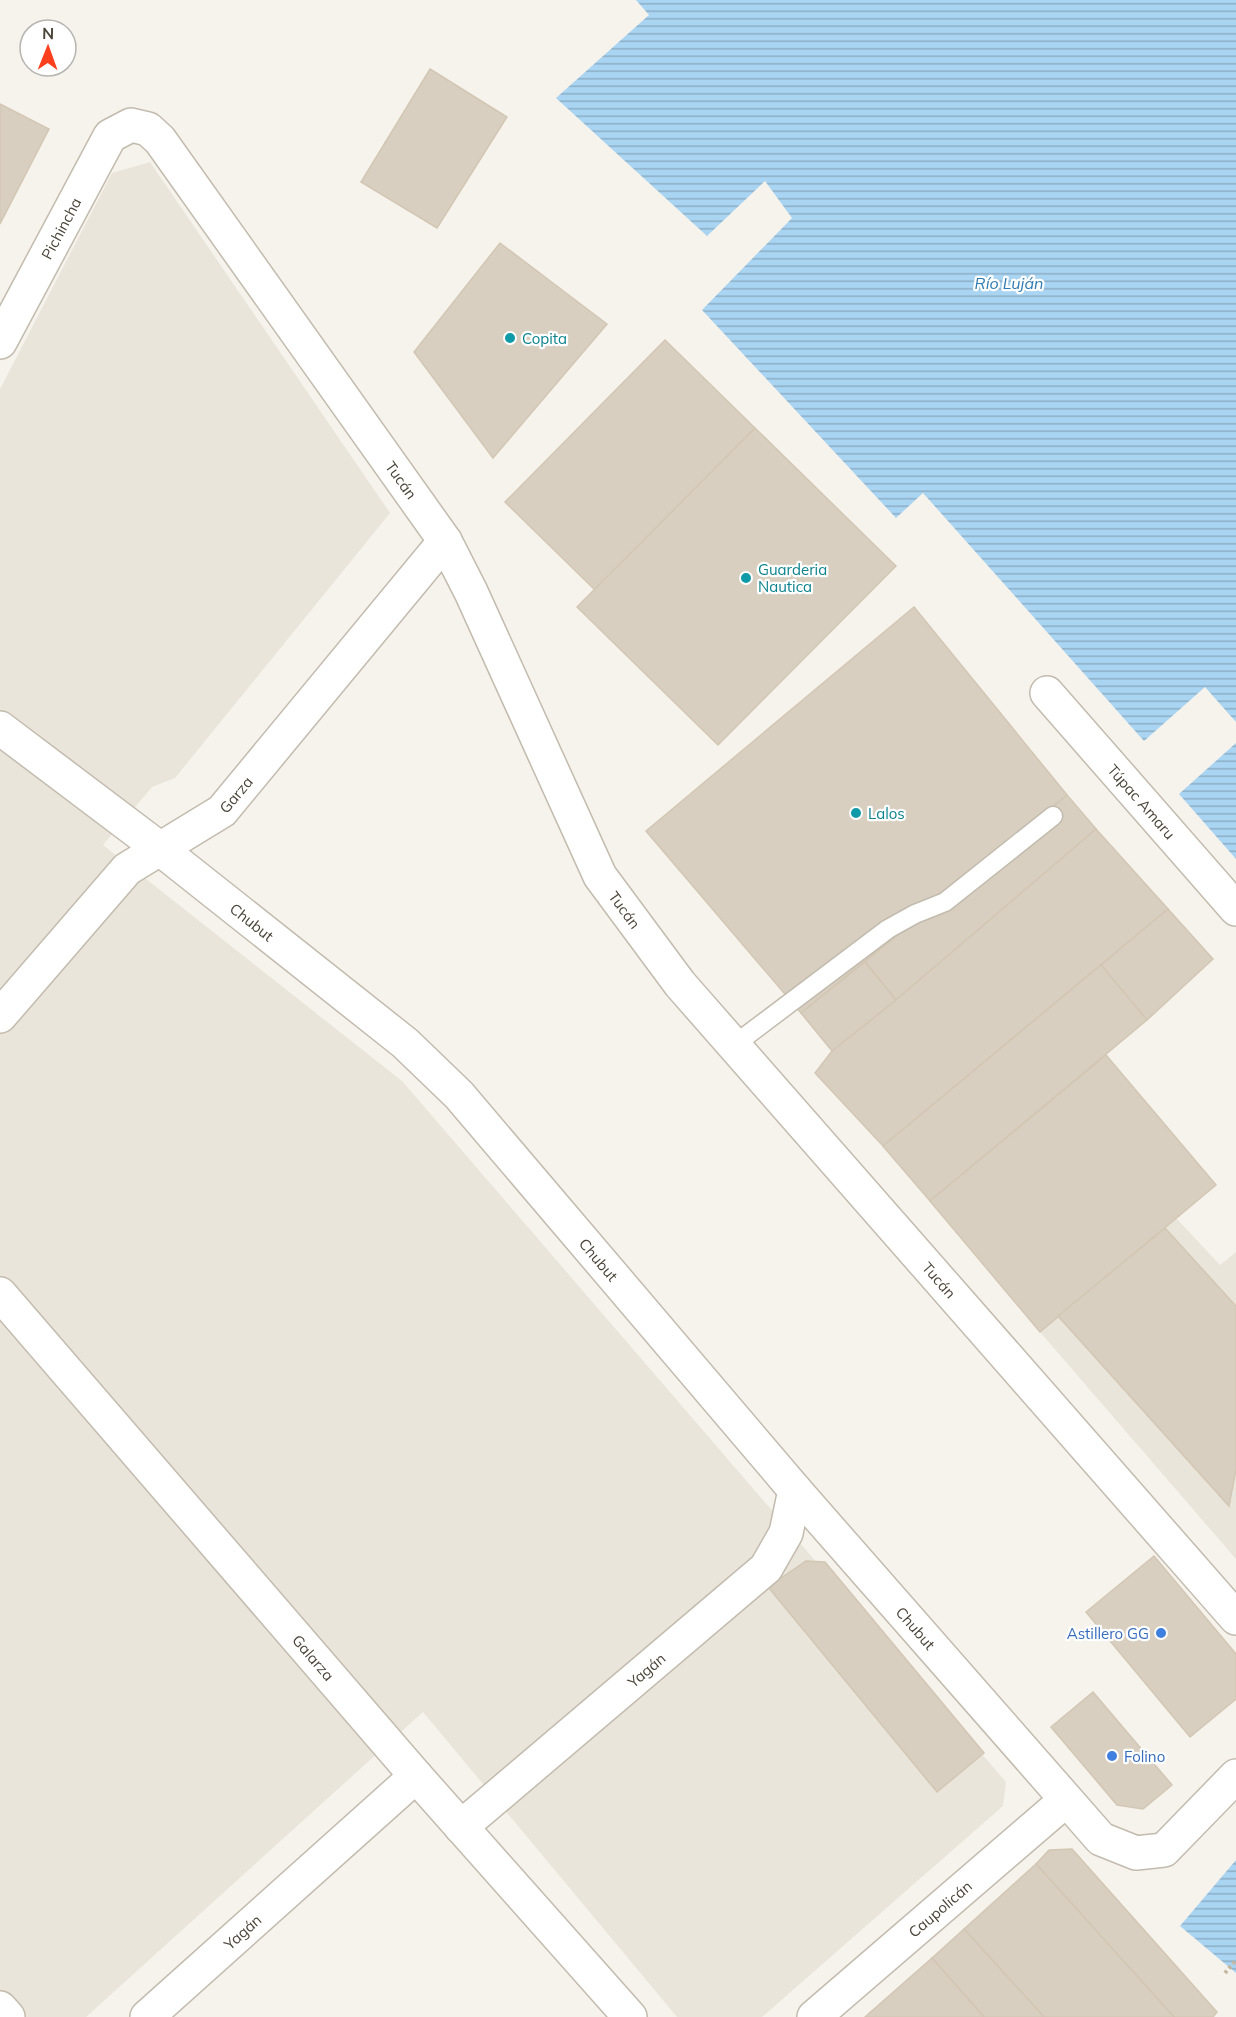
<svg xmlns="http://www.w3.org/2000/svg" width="1236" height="2017" font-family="Mulish,sans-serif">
<defs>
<pattern id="water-rules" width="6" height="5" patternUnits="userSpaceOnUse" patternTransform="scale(1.5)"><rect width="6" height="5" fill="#a9d4f2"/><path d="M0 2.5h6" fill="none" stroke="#8caec5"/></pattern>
</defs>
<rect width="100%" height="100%" fill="#f6f3ec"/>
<g fill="#eae5da">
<polygon points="150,162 390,513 175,778 152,787 103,845 402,1081 1006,1782 1003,1806 762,2017 677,2017 423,1712 86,2017 0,2017 0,389 112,173"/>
<polygon points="1176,1218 1220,1265 1236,1252 1236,1559 1040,1332"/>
</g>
<g fill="url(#water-rules)">
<polygon points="636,0 1236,0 1236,722 1205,687 1144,741 923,493 896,518 702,310 792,218 765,181 707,236 556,98 649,15"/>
<polygon points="1236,743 1236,859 1179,794"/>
<polygon points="1236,1860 1236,1973 1180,1926"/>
</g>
<g fill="#d8cfc1" stroke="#d3c7b4" stroke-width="1.5">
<polygon points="430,69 507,117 437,228 361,182"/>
<polygon points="0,104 49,129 0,224"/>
<polygon points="500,243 607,324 493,458 414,352"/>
<polygon points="665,340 755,428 595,590 505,502"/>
<polygon points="755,428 896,566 718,745 577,607"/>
<polygon points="914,607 1067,795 801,1013 646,831"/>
<polygon points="1067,795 1096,829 896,1000 865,962"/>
<polygon points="1096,829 1168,909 883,1146 815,1073 832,1051 896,1000"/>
<polygon points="1168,909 1213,959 1147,1020 1101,965"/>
<polygon points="865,962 896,1000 832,1051 801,1013"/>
<polygon points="1101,965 1147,1020 930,1201 883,1146"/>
<polygon points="1106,1055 1216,1185 1040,1332 930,1201"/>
<polygon points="1165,1228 1236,1306 1236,1469 1229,1506 1058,1316"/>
<polygon points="1154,1556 1236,1654 1236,1699 1190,1737 1086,1612"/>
<polygon points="806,1561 825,1562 984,1753 937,1792 768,1587"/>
<polygon points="1093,1692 1172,1785 1143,1809 1117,1805 1051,1727"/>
<polygon points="1072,1849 1217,2012 1213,2017 1174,2017 1036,1864 1049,1850"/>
<polygon points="1036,1864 1174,2017 1044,2017 964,1929"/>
<polygon points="964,1929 1044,2017 984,2017 932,1958"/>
<polygon points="932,1958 984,2017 865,2017"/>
</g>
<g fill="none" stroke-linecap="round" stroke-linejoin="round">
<defs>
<polyline id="lane" points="734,1045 888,929 915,914 945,902 1053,816"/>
<g id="street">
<path id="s1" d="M0 342 110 136 131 125 148 129 160 140 445 541 471 592 600 876 680 984 1236 1618"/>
<path id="s2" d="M1047 693 1236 909"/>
<path id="s3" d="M0 728 159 848 405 1043 459 1095 795 1490 1101 1839 1136 1853 1164 1850 1236 1776"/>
<path id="s4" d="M0 1016 127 869 222 811 445 541"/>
<path id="s5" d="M0 1294 416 1776 630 2017"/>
<path id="s6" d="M461 1827 766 1568 786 1533 795 1490"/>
<polyline points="0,2008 8,2017"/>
<path id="s7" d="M147 2017 416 1776"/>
<path id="s8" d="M814 2017 1066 1800"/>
</g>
</defs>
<use href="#lane" stroke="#c2bbae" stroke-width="21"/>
<use href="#street" stroke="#c2bbae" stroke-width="36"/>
<polyline stroke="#c4b79f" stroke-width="4" stroke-dasharray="3 3" stroke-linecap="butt" points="1225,1973 1236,1960"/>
<use href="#lane" stroke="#fff" stroke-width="18"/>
<use href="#street" stroke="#fff" stroke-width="33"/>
</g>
<g fill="#0f9aa8" stroke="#fff" stroke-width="2">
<circle cx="510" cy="338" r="6"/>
<circle cx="746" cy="578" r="6"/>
<circle cx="856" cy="813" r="6"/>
</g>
<g fill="#3f7fe0" stroke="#fff" stroke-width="2">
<circle cx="1161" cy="1633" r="6"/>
<circle cx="1112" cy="1756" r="6"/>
</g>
<g text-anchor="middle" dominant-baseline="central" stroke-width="4.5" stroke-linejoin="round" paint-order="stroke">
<g font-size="15" fill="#4b4439" stroke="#fff">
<text stroke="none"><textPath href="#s1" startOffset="129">Pichincha</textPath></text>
<text stroke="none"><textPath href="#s1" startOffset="708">Tucán</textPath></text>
<text stroke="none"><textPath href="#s4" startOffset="327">Garza</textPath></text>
<text stroke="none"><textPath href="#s2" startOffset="144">Túpac Amaru</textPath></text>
<text stroke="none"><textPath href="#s1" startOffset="1194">Tucán</textPath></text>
<text stroke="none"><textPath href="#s3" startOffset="318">Chubut</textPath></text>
<text stroke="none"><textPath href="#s3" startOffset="804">Chubut</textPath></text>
<text stroke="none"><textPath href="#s1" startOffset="1680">Tucán</textPath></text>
<text stroke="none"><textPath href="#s3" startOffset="1290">Chubut</textPath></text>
<text stroke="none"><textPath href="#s5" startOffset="480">Galarza</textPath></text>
<text stroke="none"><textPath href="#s6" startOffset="243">Yagán</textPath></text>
<text stroke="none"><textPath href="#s8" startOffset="166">Caupolicán</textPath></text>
<text stroke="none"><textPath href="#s7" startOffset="128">Yagán</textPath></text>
</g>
<g font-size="15" fill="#0d838f" stroke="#fff" text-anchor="start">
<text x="522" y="338">Copita</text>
<text x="758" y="569">Guarderia<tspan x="758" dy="17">Nautica</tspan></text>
<text x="868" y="813">Lalos</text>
</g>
<g font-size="15" fill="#366cbe" stroke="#fff" text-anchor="end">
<text x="1149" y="1633">Astillero GG</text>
<text x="1124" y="1756" text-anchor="start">Folino</text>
</g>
<g font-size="16" font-style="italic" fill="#2e7ab2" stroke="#fff">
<text x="1009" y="283">Río Luján</text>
</g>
</g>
<g transform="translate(48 48) rotate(1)"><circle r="28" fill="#ffffff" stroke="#b7b4b0" stroke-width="1.5"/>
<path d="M0-4.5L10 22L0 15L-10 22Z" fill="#fc3f1d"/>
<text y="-9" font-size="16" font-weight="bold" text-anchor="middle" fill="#4b4439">N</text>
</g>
</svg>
